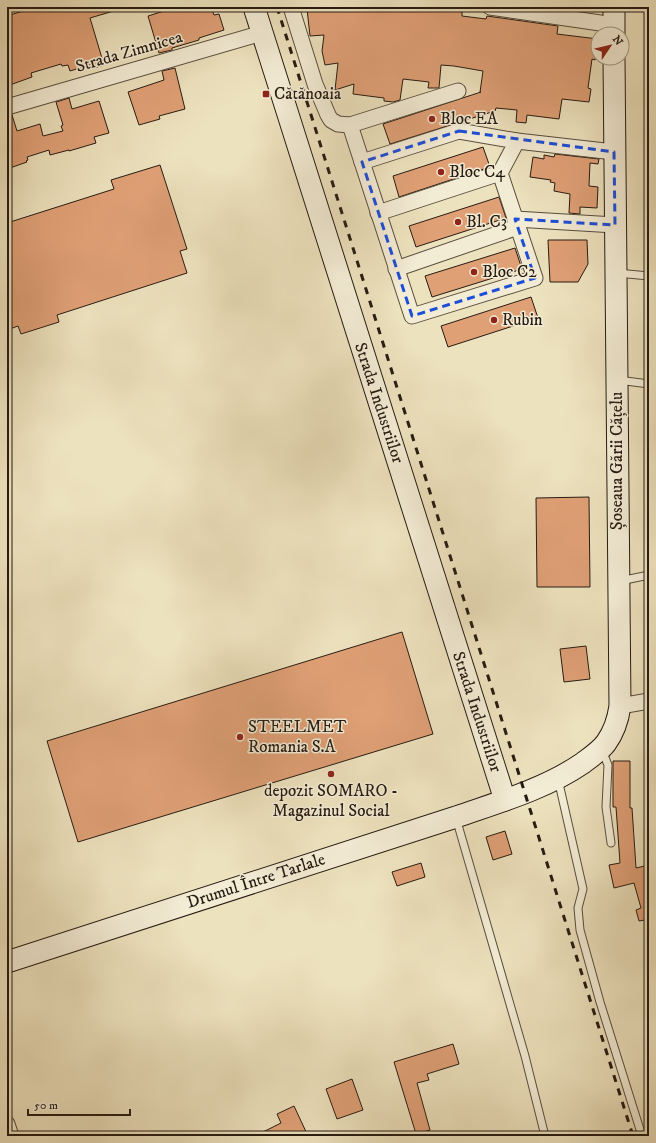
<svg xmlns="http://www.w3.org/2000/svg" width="656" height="1143" font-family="'IM FELL DW Pica',serif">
<rect width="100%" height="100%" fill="#ede2be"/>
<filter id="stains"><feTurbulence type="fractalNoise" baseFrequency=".005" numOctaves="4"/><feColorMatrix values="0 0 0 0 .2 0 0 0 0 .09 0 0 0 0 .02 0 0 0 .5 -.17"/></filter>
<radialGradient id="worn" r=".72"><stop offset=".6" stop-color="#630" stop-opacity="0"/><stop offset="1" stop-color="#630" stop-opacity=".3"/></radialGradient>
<g fill="#e0a076" stroke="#261b12">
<polygon points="36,7 117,7 117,10 90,18 104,65 94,68 93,64 70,71 68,65 62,66 61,64 31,73 32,77 7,86 7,16"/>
<polygon points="164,7 211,7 214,15 219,14 224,30 199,38 199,40 172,48 172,50 159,53 148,16 164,11"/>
<polygon points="330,7 434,7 462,12 462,16 486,19 487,16 558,26 557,34 598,39 595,60 592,59 588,88 591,89 589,102 562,99 559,119 527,115 526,123 516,122 517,110 496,108 495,111 390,144 383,124 481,92 480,92 483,71 454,66 441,65 439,88 428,88 429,82 403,79 400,100 393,102 384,101 384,98 353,94 354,84 335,90 338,63 325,65 322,51 324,35 310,36 307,9"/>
<polygon points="175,68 185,109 159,116 160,119 139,125 128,92 164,80 162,71"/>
<polygon points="69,98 72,109 99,101 109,133 94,137 96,143 69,151 69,150 50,155 49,150 27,157 28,160 26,161 27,162 7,169 7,116 12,115 17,131 40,124 43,136 63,131 61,126 63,125 56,102"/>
<polygon points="483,147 490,167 399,197 393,176"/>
<polygon points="555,154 599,159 598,164 590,163 589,186 598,187 597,208 580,207 580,214 569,213 570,194 554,191 555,183 550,182 551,180 530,177 533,157 544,159 544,155 554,157"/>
<polygon points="160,165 187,249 180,251 187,273 57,315 59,322 21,334 18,326 7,330 7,223 114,189 111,180"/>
<polygon points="499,197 506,218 416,247 409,226"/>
<polygon points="548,240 587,240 588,264 578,282 550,282"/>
<polygon points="515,248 522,269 432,297 425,276"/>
<polygon points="531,297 538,318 448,347 441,326"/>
<polygon points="589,497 590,587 537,587 536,498"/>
<polygon points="402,632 433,734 78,842 47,741"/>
<polygon points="586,646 590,679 564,682 560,649"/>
<polygon points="613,761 630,761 630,808 632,808 636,868 649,865 649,924 646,924 645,920 639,921 636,910 641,908 634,883 614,888 609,865 620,863 616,807 613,807"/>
<polygon points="505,831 512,854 493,860 486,837"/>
<polygon points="421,863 425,877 397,886 392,872"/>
<polygon points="453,1044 459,1064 427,1074 429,1080 417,1083 430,1130 416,1134 394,1062"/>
<polygon points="352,1079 363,1110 337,1119 326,1089"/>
<polygon points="294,1106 308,1136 255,1136 281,1123 277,1114"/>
</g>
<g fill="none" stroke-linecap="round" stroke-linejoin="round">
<defs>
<g id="lane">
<polyline points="617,273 649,276"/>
<polyline points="618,380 649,384"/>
<polyline points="620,581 649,575"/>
<polyline points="602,750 608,765 606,807 611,843"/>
<polyline points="558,779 583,889 578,908 580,930 600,1002 642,1136"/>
<polyline points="456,818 525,1056 545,1136"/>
</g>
<g id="street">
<polyline points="291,7 315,84 328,115 331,120 338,124 350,125"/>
<polyline points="490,7 614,25"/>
<polyline points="458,91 350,125 412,316 535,278 500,173 517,141"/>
<polyline points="7,107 262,33"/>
<polyline points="362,162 459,131 517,141 614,152"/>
<polyline points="378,213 500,173"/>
<polyline points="515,219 615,225"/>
<polyline points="396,269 518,227"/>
<polyline points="620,706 649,701"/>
<polyline points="7,1124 11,1136"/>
</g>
<g id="secondary">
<polyline points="254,7 505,800"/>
<polyline points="614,7 614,34"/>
<path d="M7 962 456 817C499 802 545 789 583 763 591 757 600 751 606 743 614 732 618 720 620 706L614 58"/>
</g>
</defs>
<use href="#lane" stroke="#584d3d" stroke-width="9"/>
<use href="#street" stroke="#584d3d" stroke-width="17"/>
<use href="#secondary" stroke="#261b12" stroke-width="23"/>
<use href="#lane" stroke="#f3ecd5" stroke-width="7"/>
<use href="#street" stroke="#f3ecd5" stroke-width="15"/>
<use href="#secondary" stroke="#f3ecd5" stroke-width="21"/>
<polyline stroke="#261b12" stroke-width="3" stroke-dasharray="7 7" stroke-linecap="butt" points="277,7 633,1136"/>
</g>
<path fill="none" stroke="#1d4ed8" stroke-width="3" stroke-dasharray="8 5" stroke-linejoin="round" d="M459 131 614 152 615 225 515 219 535 278 412 316 362 162Z"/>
<g fill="#8f2418" stroke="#f3ecd5" stroke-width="1.5">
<rect x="262" y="90" width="8" height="8" rx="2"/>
<circle cx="432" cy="119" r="4"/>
<circle cx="441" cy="172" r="4"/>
<circle cx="458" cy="222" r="4"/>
<circle cx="474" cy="272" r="4"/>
<circle cx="494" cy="320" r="4"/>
<circle cx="240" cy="737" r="4"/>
<circle cx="331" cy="774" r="4"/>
</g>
<g text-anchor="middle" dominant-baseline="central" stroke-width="3" stroke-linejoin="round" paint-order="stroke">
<g font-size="17" fill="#261b12" stroke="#f3ecd5">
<text transform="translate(129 52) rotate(-16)">Strada Zimnicea</text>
<text transform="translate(379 403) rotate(72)">Strada Industriilor</text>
<text transform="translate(617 461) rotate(-90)">Șoseaua Gării Cățelu</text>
<text transform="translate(477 712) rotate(72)">Strada Industriilor</text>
<text transform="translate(256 881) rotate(-18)">Drumul Între Tarlale</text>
</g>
<g font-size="17" fill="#261b12" stroke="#f3ecd5" text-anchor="start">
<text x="274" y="94">Cătănoaia</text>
<text x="440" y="119">Bloc EA</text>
<text x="449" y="172">Bloc C4</text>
<text x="466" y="222">Bl. C3</text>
<text x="482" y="272">Bloc C2</text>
<text x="502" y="320">Rubin</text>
<text x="248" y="727">STEELMET<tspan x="248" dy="20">Romania S.A</tspan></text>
<text x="331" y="791" text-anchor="middle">depozit SOMARO -<tspan x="331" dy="20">Magazinul Social</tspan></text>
</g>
</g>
<rect width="656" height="1143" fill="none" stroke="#ede2be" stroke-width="24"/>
<rect x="8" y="8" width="640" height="1127" fill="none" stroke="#261b12" stroke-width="2"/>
<rect x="12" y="12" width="632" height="1119" fill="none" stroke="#261b12"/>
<g transform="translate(610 46) rotate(55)"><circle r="19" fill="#f3ecd5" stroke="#a19887"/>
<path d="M0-3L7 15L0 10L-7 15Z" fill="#8f2418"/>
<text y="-6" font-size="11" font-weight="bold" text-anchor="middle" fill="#261b12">N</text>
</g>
<path d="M28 1109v6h102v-6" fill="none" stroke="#261b12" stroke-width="2"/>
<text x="34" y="1109" font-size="12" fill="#261b12" stroke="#f3ecd5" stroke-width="3" paint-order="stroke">50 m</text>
<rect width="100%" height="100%" filter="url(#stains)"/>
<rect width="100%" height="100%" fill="url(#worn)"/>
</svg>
